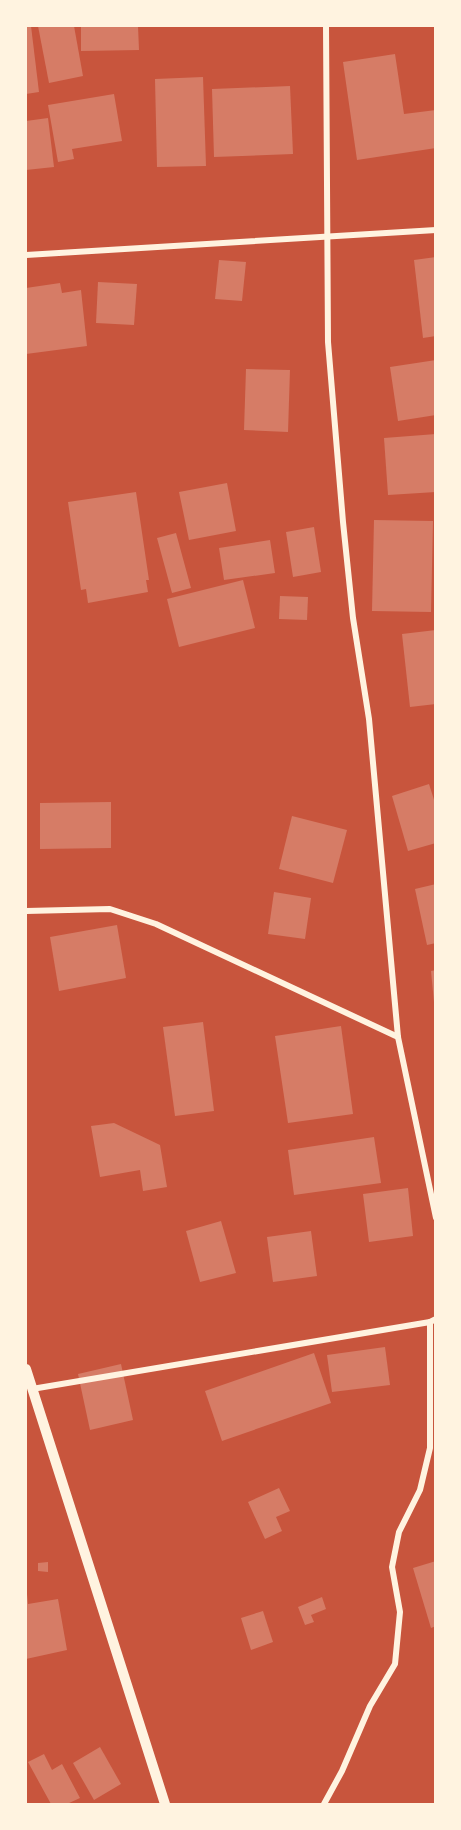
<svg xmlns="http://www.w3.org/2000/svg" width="461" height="1830" font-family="'Archivo Narrow',sans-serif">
<rect width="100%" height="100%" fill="#c8553d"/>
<g fill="#d67c66">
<polygon points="26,26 31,26 39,92 26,94"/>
<polygon points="38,26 74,26 83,76 49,83"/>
<polygon points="81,26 138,26 139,50 81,51"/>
<polygon points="395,54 404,114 436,110 436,148 357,160 343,62"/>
<polygon points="203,77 206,166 157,167 155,79"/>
<polygon points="290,86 293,154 214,157 212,89"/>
<polygon points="114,94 122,141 72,149 74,159 58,162 48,105"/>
<polygon points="48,118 54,167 26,170 26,121"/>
<polygon points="436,257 436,336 423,338 414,260"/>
<polygon points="219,260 246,262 242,301 215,299"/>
<polygon points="98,282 137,284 134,325 96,323"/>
<polygon points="60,283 62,293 81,290 87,346 26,354 26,288"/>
<polygon points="436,360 436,415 398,421 390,367"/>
<polygon points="246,369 290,370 288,432 244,430"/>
<polygon points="436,434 436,492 388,495 384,438"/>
<polygon points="227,483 236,531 189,540 179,492"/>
<polygon points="136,492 149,580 146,580 148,592 88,603 86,589 81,590 68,502"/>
<polygon points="374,520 433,521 431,612 372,611"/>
<polygon points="314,527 321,572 293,577 286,532"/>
<polygon points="176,533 191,588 172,593 157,538"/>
<polygon points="270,540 275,573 224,580 219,548"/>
<polygon points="243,580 255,628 179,647 167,599"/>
<polygon points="280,596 308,597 307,620 279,619"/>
<polygon points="436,630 436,704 410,707 402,634"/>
<polygon points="429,784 436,806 436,843 408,851 392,796"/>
<polygon points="111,802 111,848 40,849 40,803"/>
<polygon points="292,816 347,830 333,883 279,869"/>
<polygon points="436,884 436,943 427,945 415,889"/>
<polygon points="274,892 311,898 305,939 268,934"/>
<polygon points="117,925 126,978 59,991 50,937"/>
<polygon points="436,970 436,1002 434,1002 431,971"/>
<polygon points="203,1022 214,1111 175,1116 163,1027"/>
<polygon points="341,1026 353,1114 288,1123 275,1036"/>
<polygon points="114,1123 160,1145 167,1187 143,1191 140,1170 100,1177 91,1126"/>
<polygon points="374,1137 381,1183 294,1195 288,1150"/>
<polygon points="408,1188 413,1236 369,1242 363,1194"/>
<polygon points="221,1221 236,1273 200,1282 186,1231"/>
<polygon points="311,1231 317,1276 273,1282 267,1237"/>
<polygon points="385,1347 390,1385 332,1392 327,1355"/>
<polygon points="314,1353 331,1403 222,1441 205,1391"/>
<polygon points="121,1364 133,1420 90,1430 78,1374"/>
<polygon points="279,1488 290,1511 276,1517 282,1531 265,1539 248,1502"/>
<polygon points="436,1561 436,1626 431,1628 413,1568"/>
<polygon points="48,1562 48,1572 38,1571 38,1563"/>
<polygon points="27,1594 28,1604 58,1599 67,1650 26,1659"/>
<polygon points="322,1597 326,1609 311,1615 314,1622 305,1625 298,1607"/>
<polygon points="263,1611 273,1642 251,1650 241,1618"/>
<polygon points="100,1747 121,1784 94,1800 73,1763"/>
<polygon points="44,1754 52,1770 62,1764 80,1798 67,1804 51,1804 28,1762"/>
</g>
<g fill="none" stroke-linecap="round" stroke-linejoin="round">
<g stroke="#fff3e0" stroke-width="6">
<polyline points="326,26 328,342 343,522 353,618 369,719 398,1037 436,1218"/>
<polyline points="26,255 436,230"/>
<polyline points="26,911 110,909 156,924 398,1037"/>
<polyline points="32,1389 430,1322"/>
<polyline points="324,1804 342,1771 370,1706 395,1664 400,1612 392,1567 399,1532 420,1490 430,1448 430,1322 436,1319"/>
</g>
<polyline stroke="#fff3e0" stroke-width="10" points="26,1369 165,1804"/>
</g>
<rect width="461" height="1830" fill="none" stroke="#fff3e0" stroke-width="54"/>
</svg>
